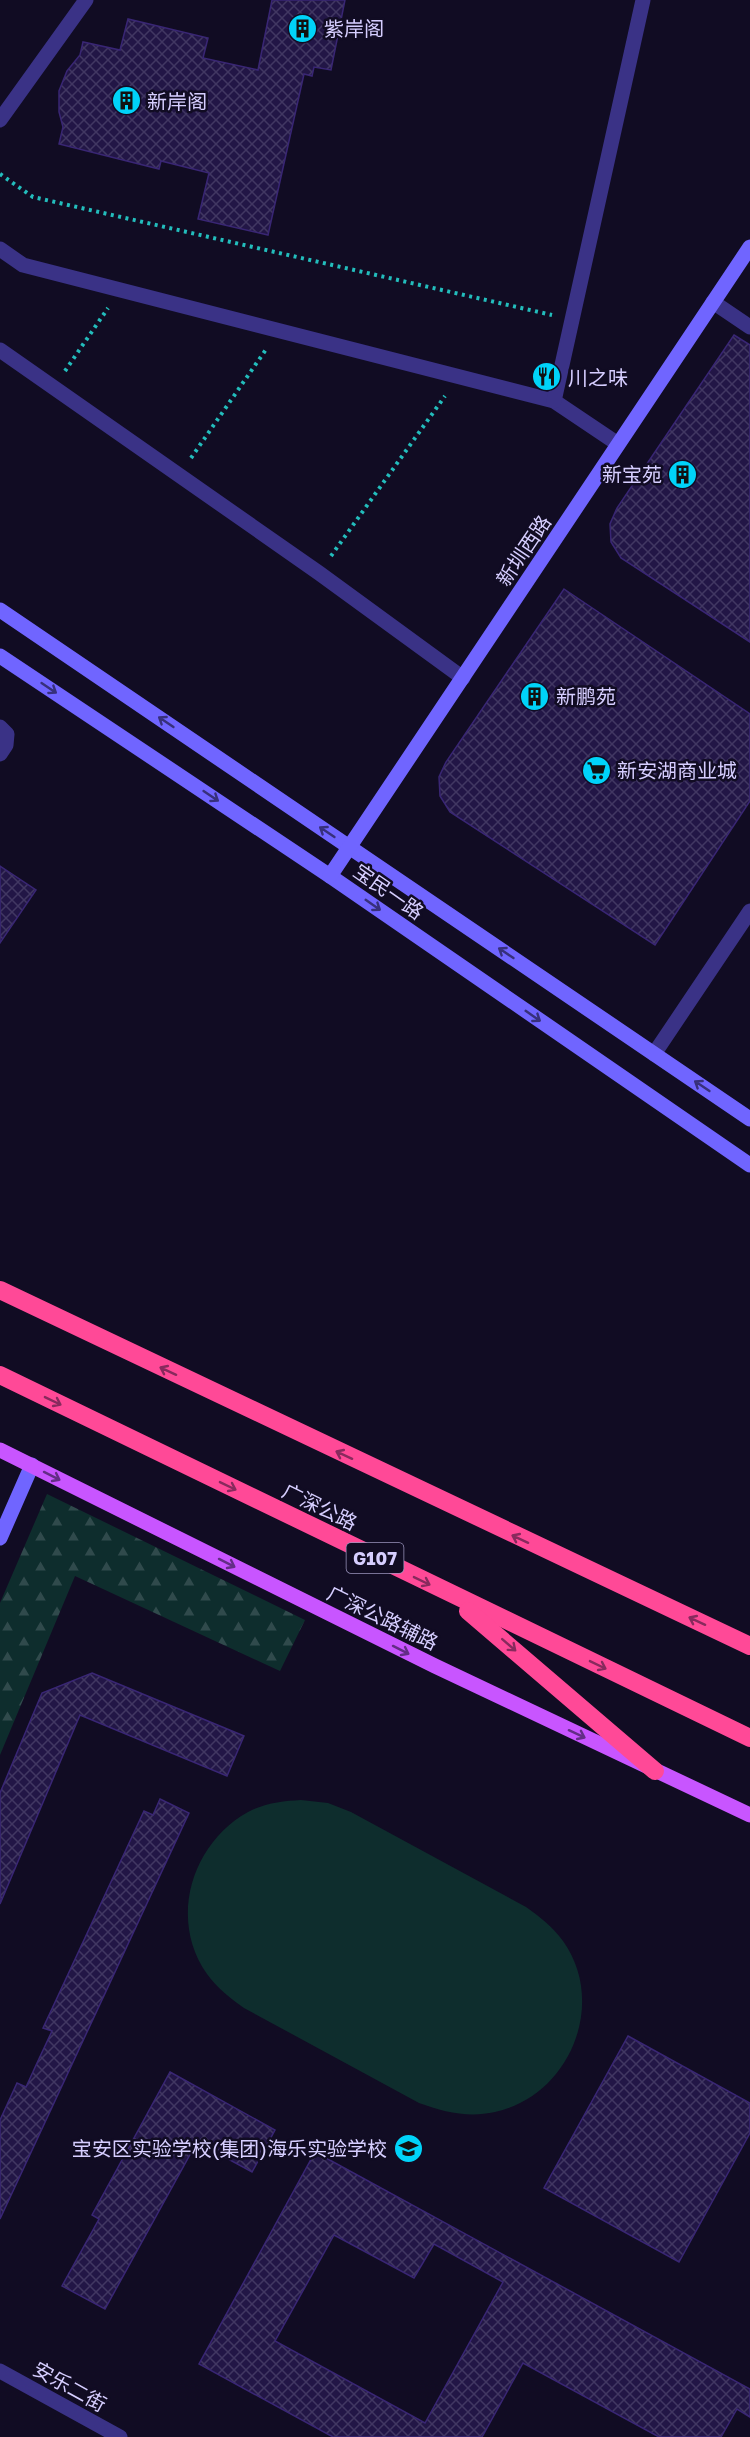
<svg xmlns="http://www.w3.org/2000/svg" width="750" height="2437" font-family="'Golos Text','Noto Sans SC',sans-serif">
<defs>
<pattern id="forest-firs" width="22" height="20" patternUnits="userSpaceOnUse" patternTransform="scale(1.5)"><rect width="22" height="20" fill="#0e2d2d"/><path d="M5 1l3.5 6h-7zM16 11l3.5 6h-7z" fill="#304a4c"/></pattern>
<pattern id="building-cross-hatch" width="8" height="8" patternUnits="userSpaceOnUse" patternTransform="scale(1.5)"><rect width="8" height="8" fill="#221646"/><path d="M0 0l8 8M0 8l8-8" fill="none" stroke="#413762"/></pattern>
</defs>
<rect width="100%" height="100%" fill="#110c23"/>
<path fill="#0e2d2d" d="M301 1800 328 1803 351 1812 526 1907C540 1917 553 1927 563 1941 608 2004 569 2096 495 2112 468 2118 444 2112 419 2103L244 2008C230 1998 217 1988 207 1974 168 1919 192 1843 248 1812 265 1803 283 1801 301 1800Z"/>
<polygon fill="url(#forest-firs)" points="47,1494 305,1620 280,1671 75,1576 0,1755 0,1603"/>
<g fill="url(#building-cross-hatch)" stroke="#392674" stroke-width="1.5" fill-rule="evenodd">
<polygon points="272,0 345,0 331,70 314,67 312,76 304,74 268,235 198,219 209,173 161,161 159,169 59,144 63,127 59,112 59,91 67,71 80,55 83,42 120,50 128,19 208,38 203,58 258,70"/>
<polygon points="734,335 750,345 750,642 621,558 611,542 610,524 617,508"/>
<polygon points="564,589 750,714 750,801 655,945 450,812 440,796 439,777 446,762"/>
<polygon points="0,866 36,890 0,943"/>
<polygon points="92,1673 244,1736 227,1776 80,1715 0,1904 0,1793 42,1693"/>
<polygon points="160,1799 189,1813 0,2219 0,2120 17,2083 26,2087 37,2063 52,2031 43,2028 144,1811 153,1815"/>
<polygon points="628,2036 750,2103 750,2133 679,2262 544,2188"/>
<polygon points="170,2072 275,2130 252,2172 197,2142 105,2309 62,2286 99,2219 92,2215"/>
<path d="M315 2152 750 2389V2417L737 2409 721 2437H659L523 2363 482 2437H333L199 2364ZM334 2235 414 2278 434 2244 503 2282 425 2423 275 2341Z"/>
</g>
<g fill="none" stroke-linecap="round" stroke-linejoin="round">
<g stroke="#23bdbc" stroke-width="4" stroke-dasharray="3 4.5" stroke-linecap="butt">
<polyline points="0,174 33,197 552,315"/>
<polyline points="65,371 108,308"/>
<polyline points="191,458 267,348"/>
<polyline points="331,556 445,396"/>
</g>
<g stroke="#3a3286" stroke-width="15">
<polyline points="713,302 750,327"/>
<polyline points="654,1054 750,911"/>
</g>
<g stroke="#3a3286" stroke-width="15">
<polyline points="0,120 86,0"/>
<polyline points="0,249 23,265 554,401 618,444"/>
<polyline points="0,350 319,573 463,678"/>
<polyline points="554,401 643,0"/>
<polyline points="0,727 7,734 6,745 0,754"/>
<polyline points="0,2371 120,2437"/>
</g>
<g stroke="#7065ff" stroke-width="15">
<polyline points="0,610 750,1119"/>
<polyline points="0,656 330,876 750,1165"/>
<polyline points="330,876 750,247"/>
<polyline points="0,1538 32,1465"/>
</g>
<polyline stroke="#c855ff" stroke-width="15" points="0,1450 435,1666 750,1815"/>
<g stroke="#ff4997" stroke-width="18">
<polyline points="0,1290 750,1646"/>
<polyline points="0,1375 750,1738"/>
<polyline points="468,1611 655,1771"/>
</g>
</g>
<defs><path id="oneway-shaft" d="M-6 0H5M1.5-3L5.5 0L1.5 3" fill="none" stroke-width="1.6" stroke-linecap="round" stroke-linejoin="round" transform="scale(1.5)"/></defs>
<g stroke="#37307b">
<use href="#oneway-shaft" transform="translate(49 688) rotate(34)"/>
<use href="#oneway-shaft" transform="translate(166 722) rotate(-146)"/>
<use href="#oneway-shaft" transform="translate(211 796) rotate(34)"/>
<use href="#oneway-shaft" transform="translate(327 832) rotate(-146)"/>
<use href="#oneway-shaft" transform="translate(373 905) rotate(35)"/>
<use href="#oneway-shaft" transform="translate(506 953) rotate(-146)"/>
<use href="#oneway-shaft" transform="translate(533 1016) rotate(35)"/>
<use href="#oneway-shaft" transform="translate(702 1086) rotate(-146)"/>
</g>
<g stroke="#882a5d">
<use href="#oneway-shaft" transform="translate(168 1371) rotate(-155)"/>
<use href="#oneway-shaft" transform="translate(53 1401) rotate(26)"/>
<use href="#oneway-shaft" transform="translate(344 1455) rotate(-155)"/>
<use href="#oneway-shaft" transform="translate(228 1486) rotate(26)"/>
<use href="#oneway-shaft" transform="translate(520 1539) rotate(-155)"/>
<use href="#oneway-shaft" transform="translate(422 1581) rotate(26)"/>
<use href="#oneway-shaft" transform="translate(697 1621) rotate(-155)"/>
<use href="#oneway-shaft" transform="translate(509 1645) rotate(41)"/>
<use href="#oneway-shaft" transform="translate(598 1665) rotate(26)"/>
</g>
<g stroke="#632d86">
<use href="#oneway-shaft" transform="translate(52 1476) rotate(27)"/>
<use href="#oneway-shaft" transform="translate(227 1563) rotate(27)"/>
<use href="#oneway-shaft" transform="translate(401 1650) rotate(27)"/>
<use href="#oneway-shaft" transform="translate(577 1734) rotate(25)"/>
</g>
<defs>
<symbol id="building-disc" viewBox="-11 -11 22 22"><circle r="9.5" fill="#00d3f9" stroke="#110c23"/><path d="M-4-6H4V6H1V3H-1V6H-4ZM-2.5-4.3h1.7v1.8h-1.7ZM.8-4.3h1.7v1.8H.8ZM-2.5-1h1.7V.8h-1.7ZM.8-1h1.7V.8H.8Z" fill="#111"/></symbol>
<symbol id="restaurant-disc" viewBox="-11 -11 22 22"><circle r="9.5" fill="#00d3f9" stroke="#110c23"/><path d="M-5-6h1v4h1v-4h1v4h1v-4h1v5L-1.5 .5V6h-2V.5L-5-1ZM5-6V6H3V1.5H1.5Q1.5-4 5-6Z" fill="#111"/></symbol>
<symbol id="supermarket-disc" viewBox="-11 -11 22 22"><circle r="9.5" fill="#00d3f9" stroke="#110c23"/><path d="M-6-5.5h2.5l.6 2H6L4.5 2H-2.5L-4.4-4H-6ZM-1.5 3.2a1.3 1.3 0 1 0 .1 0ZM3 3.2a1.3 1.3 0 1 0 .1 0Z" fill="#111"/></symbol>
<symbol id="school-disc" viewBox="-11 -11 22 22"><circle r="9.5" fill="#00d3f9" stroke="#110c23"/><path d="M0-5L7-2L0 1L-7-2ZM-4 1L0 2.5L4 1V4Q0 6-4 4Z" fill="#111"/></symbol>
</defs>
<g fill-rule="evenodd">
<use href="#building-disc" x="286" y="12" width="33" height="33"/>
<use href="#building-disc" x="110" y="84" width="33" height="33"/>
<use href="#restaurant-disc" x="530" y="360" width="33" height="33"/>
<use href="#building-disc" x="666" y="458" width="33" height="33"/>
<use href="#building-disc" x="518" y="680" width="33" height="33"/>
<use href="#supermarket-disc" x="580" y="754" width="33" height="33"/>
<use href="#school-disc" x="392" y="2132" width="33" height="33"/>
</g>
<g text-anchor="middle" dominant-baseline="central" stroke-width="5" stroke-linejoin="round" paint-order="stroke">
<rect fill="#110c23" stroke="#9b94bd" stroke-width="1.5" x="346.5" y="1543" width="57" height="30" rx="4.5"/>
<g font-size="18" font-weight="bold" fill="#d6ceff">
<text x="375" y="1558">G107</text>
</g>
<g font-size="20" fill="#d6ceff" stroke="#110c23" text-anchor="start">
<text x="324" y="28">紫岸阁</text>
<text x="147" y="101">新岸阁</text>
<text x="568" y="377">川之味</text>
<text x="662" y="474" text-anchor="end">新宝苑</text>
<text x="556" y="696">新鹏苑</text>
<text x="617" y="770">新安湖商业城</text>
<text x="387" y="2148" text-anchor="end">宝安区实验学校(集团)海乐实验学校</text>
</g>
<g font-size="20" fill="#d6ceff" stroke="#110c23">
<text transform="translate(523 550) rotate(-56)">新圳西路</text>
<text transform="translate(389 891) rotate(35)">宝民一路</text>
<text transform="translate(320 1506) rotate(26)">广深公路</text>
<text transform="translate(383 1617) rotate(26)">广深公路辅路</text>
<text transform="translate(70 2386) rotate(29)">安乐二街</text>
</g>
</g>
</svg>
